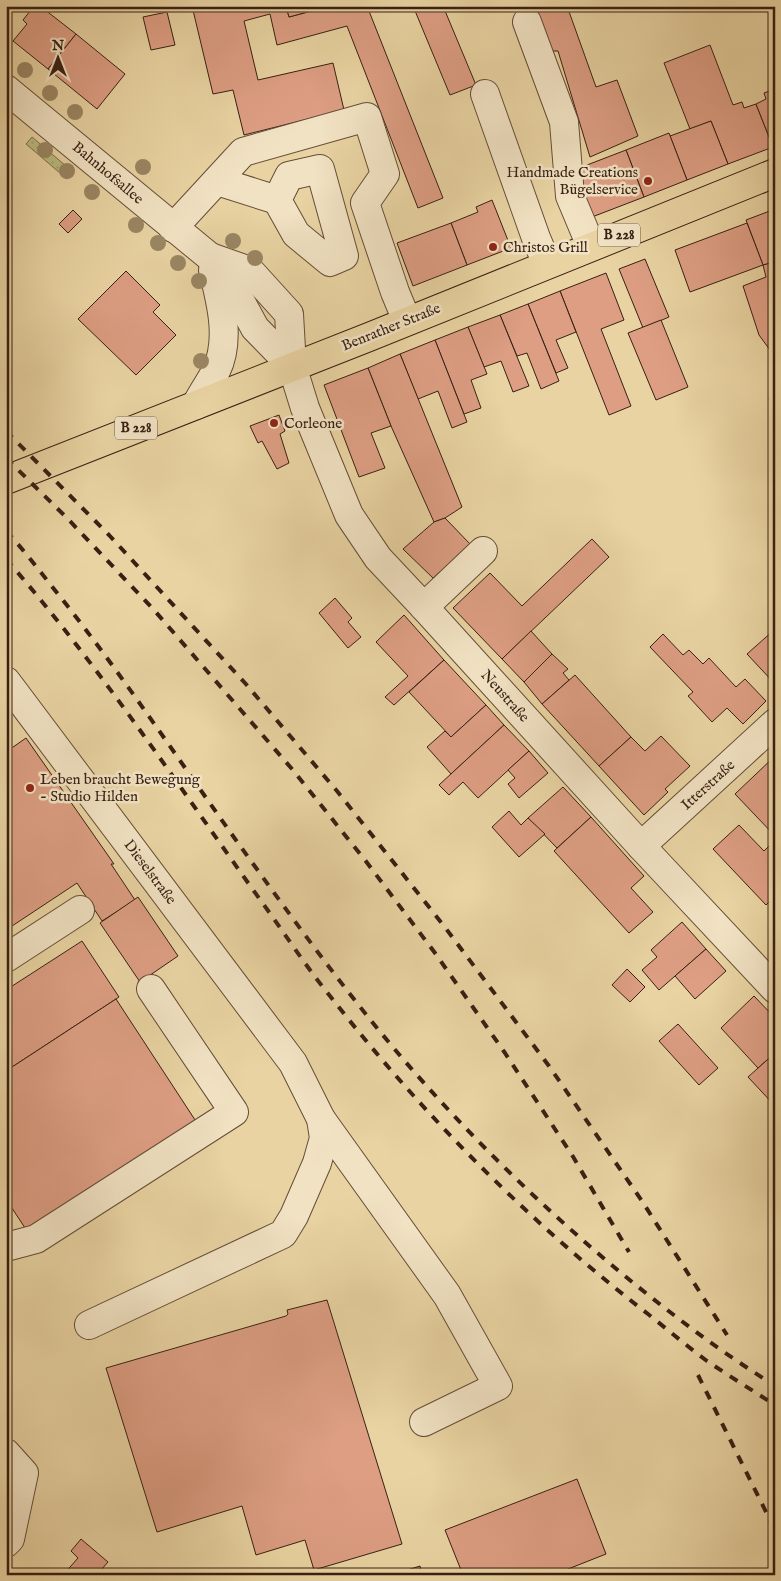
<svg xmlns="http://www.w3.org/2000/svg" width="781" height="1581" font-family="'IM FELL English',serif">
<defs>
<pattern id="grass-dots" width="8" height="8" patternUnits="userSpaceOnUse" patternTransform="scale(1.25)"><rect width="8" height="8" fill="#bbbb81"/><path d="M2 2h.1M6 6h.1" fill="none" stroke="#a2a06f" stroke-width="1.8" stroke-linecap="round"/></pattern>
</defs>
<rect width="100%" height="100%" fill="#e9d3a2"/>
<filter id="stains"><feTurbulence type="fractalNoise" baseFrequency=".004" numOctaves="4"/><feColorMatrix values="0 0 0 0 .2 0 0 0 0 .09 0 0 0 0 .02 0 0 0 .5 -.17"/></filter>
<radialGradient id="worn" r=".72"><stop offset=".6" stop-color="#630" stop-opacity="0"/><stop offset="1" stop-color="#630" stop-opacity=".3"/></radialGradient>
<polygon fill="url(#grass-dots)" stroke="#7a6e4a" points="32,137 73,172 67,179 26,144"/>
<g fill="#dd9e83" stroke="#382014">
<polygon points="34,6 40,6 76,34 48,69 13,41 27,24 23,20"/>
<polygon points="192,6 286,6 289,17 330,6 367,6 443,198 418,208 347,26 277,45 270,14 244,21 258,80 333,63 344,110 244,135 233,90 213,94"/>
<polygon points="286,6 330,6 289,17"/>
<polygon points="413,6 443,6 476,85 450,95"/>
<polygon points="535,6 567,6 596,87 617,80 638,136 590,157 558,51 551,51"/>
<polygon points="167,12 175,45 151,50 143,17"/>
<polygon points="76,34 125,74 97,109 48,69"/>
<polygon points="710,45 733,105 742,102 744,108 756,104 773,147 728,164 711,121 690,129 664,63"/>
<polygon points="775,89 775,146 773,147 756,104 766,99 764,93"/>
<polygon points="711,121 728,164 687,180 670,136"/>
<polygon points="669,133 687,180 644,197 626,150"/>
<polygon points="626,150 644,197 592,217 574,170"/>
<polygon points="492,200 511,248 467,265 451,223 478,212 476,207"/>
<polygon points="775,209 775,262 763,265 746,220"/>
<polygon points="73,210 82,219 68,233 59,224"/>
<polygon points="451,223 467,265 413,286 397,243"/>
<polygon points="747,223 763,265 690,292 675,250"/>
<polygon points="645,259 669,317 643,328 619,269"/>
<polygon points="771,263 775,268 775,348 770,350 759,335 743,286 766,277 763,265"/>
<polygon points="126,271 160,305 153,312 176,335 136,375 78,319"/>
<polygon points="606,273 624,320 601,329 631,406 609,415 560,291"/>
<polygon points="560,291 576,332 556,340 568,368 556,373 528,304"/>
<polygon points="528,304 559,381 541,389 527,353 517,356 500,315"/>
<polygon points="500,315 529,386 513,392 501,361 484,367 468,327"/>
<polygon points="661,320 688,387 656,400 628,333"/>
<polygon points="468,327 487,374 471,380 481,408 464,414 435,340"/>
<polygon points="435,340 467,422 452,428 438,391 418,399 400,354"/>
<polygon points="400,354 462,507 445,518 434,522 391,426 368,368"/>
<polygon points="368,368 391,426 371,433 385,468 359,477 324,385"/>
<polygon points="775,379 775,406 769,400"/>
<polygon points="279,415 285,431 280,434 289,463 277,469 262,441 258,443 250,426"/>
<polygon points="445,518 471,545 433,578 403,549 434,522"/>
<polygon points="592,539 609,557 502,659 453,608 490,573 522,606"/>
<polygon points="335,598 352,618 348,622 361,637 348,648 319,613"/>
<polygon points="404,615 444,660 394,705 385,697 408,676 376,642"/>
<polygon points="774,630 775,631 775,684 747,654"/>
<polygon points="531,631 552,654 524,682 502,659"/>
<polygon points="663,634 683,655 689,650 703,664 709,658 736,687 745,679 766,701 743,724 727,708 712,722 688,696 693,692 650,647"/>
<polygon points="552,654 568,669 563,673 569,680 542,704 524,682"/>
<polygon points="444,660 486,705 451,737 409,692"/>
<polygon points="575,675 631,737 599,766 542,704"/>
<polygon points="486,705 504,725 451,774 427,747 445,731 451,737"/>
<polygon points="504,725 529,751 478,798 463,782 449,795 439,785"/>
<polygon points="661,736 690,766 665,789 668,792 644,815 599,766 631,737 645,751"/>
<polygon points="26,738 114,864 111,864 135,900 102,921 77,883 6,930 6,752"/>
<polygon points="529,751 548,773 519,798 508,784 515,778 508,770"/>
<polygon points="775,756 775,836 735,794"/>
<polygon points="563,787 591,817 557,848 528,818"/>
<polygon points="509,811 521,825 528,818 545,834 519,857 492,827"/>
<polygon points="591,817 644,876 631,888 653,912 629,933 554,851"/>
<polygon points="739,825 764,851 775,840 775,896 766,905 713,849"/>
<polygon points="138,897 178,956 140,982 100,923"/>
<polygon points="682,922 706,949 659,990 642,970 657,957 651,950"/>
<polygon points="82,941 119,997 6,1071 6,990"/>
<polygon points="706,949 726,971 695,999 675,976"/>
<polygon points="627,969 645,987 630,1002 612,985"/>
<polygon points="754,996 775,1018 775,1053 758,1068 721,1028"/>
<polygon points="116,999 199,1126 29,1234 6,1199 6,1071"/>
<polygon points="678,1024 718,1068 699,1085 659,1041"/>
<polygon points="775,1053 775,1106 748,1077"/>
<polygon points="327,1300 402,1544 314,1570 305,1540 256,1555 242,1506 157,1532 106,1368 286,1316 288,1314 287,1310"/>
<polygon points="577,1479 606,1554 553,1575 463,1575 445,1530"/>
<polygon points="81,1539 108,1562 101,1570 106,1575 63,1575 78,1558 71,1551"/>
<polygon points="420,1566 422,1575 392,1575"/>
</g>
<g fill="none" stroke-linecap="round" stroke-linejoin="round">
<defs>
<g id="minor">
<polyline points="527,22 564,122 570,196 591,246"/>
<polyline points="6,89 210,257 230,282 255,328 292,366"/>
<polyline points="485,94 536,238 547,264"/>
<polyline points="217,181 277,200 296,234 330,262 344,256 320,169 289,176 277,200"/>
<polyline points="173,228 243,152 367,117 385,174 365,203 395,292 407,321"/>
<polyline points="210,257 250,271 289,314 292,366 305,408 349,515 378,558 424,607 641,846 775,989"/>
<path d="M196 405C202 393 210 382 216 371 231 340 221 302 213 270"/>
<polyline points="424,607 483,551"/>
<polyline points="6,681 293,1063 321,1119 324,1138 317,1163 294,1216 283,1234 89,1325"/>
<polyline points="641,846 775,723"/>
<polyline points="6,958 80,910"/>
<polyline points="321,1119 447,1295 498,1386 424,1422"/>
<polyline points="6,1247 36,1239 234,1112 151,989"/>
<polyline points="6,1453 24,1473 10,1539 6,1543"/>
</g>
<polyline id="major" points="6,480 369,337 775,173"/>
</defs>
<use href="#minor" stroke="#644d38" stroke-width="30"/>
<use href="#major" stroke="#382014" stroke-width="30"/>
<use href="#minor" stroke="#f1e2c3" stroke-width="28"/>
<use href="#major" stroke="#e9d3a2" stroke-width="28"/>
<g stroke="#382014" stroke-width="4" stroke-dasharray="9 9" stroke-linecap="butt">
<polyline points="6,431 109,535 245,683 337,791 444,926 549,1066 642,1201 727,1335"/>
<polyline points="6,458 67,518 154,610 292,769 365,860 435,953 505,1053 572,1155 629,1252"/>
<path d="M6 531C25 551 41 573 58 594 129 683 191 779 259 872 303 933 348 994 397 1052 488 1159 594 1257 707 1340 729 1356 752 1371 775 1386"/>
<path d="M6 559C103 670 183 793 269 912 289 940 308 969 330 996 423 1115 529 1222 648 1314 668 1330 687 1346 707 1361 729 1376 752 1390 775 1405"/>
<polyline points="698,1375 775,1530"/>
</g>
</g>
<g fill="#9a8663">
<circle cx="25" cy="70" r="8"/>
<circle cx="50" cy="93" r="8"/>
<circle cx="75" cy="112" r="8"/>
<circle cx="45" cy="150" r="8"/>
<circle cx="143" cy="167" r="8"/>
<circle cx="67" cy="171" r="8"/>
<circle cx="92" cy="192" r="8"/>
<circle cx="136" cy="225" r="8"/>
<circle cx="233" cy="241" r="8"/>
<circle cx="158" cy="243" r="8"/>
<circle cx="255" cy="258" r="8"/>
<circle cx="178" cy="263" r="8"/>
<circle cx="199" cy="281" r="8"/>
<circle cx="201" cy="361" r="8"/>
</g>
<g fill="#8f2418" stroke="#f1e2c3" stroke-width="2">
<circle cx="648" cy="181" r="5"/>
<circle cx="493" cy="247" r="5"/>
<circle cx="274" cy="423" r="5"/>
<circle cx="30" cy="788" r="5"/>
</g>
<g text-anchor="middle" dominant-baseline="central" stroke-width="5" stroke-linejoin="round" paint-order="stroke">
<g fill="#f1e2c3" stroke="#705a48" stroke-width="1">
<rect x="598" y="223.5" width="42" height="23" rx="4"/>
<rect x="115" y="416.5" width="42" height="23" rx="4"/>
</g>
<g font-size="14" font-weight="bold" fill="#382014">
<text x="619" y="235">B 228</text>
<text x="136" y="428">B 228</text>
</g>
<g font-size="15" fill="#382014" stroke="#f1e2c3" text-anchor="start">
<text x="638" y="172" text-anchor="end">Handmade Creations<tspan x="638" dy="17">Bügelservice</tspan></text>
<text x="503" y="247">Christos Grill</text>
<text x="284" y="423">Corleone</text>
<text x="40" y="779">Leben braucht Bewegung<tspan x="40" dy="17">- Studio Hilden</tspan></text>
</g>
<g font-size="15" fill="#382014" stroke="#f1e2c3">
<text transform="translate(108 173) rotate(40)">Bahnhofsallee</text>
<text transform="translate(391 327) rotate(-22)">Benrather Straße</text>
<text transform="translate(505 696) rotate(48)">Neustraße</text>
<text transform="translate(708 785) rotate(-42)">Itterstraße</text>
<text transform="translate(150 872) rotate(53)">Dieselstraße</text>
</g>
</g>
<rect width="781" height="1581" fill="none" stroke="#e9d3a2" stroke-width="25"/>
<rect x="8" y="8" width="766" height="1566" fill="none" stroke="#382014" stroke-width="2.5"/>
<rect x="12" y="12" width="756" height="1556" fill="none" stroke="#382014"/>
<g transform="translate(58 58)" stroke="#f1e2c3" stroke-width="4" paint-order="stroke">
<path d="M0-4L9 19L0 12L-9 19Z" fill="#382014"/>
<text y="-8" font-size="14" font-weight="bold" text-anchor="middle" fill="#382014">N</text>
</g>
<rect width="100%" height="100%" filter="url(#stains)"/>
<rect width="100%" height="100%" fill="url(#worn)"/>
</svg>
